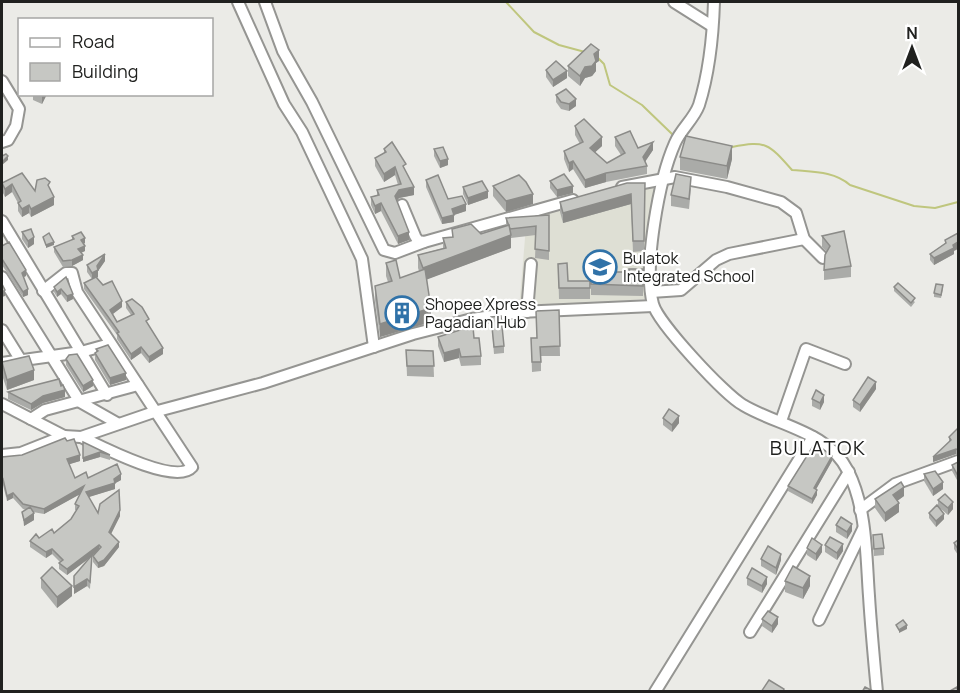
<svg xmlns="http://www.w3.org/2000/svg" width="960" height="693" font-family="Manrope,sans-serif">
<rect width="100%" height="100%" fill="#ebebe7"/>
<polygon fill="#dedfd4" points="655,181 645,299 519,309 527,215"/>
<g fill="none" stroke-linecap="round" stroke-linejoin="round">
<g stroke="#bfc67e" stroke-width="2">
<polyline points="506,2 534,32 559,45 585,52"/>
<polyline points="598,58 604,64 610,85 642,105 672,134"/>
<path d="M732 147C766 140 769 144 792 170 813 172 834 171 850 185L914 206 935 208 958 202"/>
</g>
<defs>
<g id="minor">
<polyline points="238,2 284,104 302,132 362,259 374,347"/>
<polyline points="265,2 283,51 312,102 384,250 395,253 424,242"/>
<polyline points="674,2 712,26"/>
<path d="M714 2C713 35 709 73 699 105 694 119 681 129 675 143 659 179 643 267 653 304 658 323 725 395 743 405 778 426 828 431 848 471 867 509 866 556 869 596 871 628 874 660 877 692"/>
<polyline points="2,81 19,109 16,126 8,140 2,142"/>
<polyline points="622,187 675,177 727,187 781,202 796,213 804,239 823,258"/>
<polyline points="402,205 415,236 418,241 424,242 573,200"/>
<polyline points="2,221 107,395"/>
<polyline points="2,277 80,402 117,423"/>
<path d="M43 291 66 273H72L77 292 192 467C176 486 100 446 81 437"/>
<polyline points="651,292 681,290 716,260 729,254 804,239"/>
<polyline points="527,312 531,264"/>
<polyline points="2,330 20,359"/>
<polyline points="2,363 81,352 110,344"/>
<polyline points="2,404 31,419"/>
<polyline points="781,421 806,349 845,364"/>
<polyline points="64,436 31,419 45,410 138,385"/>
<polyline points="2,455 21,453 64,436 81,437 154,412 263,383 413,334 472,319 519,312 653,306"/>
<polyline points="860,510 895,484 958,461"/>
<polyline points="819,620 863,529"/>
<polyline points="750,632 849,472"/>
<polyline points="655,692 813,437"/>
</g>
</defs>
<use href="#minor" stroke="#959592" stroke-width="14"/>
<use href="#minor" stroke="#fff" stroke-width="10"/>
</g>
<g fill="#aaaba8">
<polygon points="599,61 596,63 596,71 592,76 585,78 580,86 568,76 568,66"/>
<polygon points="546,70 567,78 553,87 546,77"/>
<polygon points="33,94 47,94 42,104 33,100"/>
<polygon points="556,95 576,106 569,111 561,109 556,102"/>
<polygon points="575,126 602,146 595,152 607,163 621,155 615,146 615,137 638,148 653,150 645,161 647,166 647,174 606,182 585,188 573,169 569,172 564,159 564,151 580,144 575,135"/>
<polygon points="384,149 406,172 414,195 399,198 397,201 409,240 398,244 381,211 375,214 371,205 371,197 377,195 377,190 398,185 395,175 384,182 375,166 375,158 384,153"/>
<polygon points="434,149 448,165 440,168 434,156"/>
<polygon points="680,157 732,159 727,179 680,170"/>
<polygon points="22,173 35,191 50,188 54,205 31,217 29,213 22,217 18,211 18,203 12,192 5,197 2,191 2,183"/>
<polygon points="426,180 448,199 466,211 454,215 454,222 442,224 426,187"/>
<polygon points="550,181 573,193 557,197 550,188"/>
<polygon points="645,183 644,251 633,252 631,204 563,223 560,212 560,202"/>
<polygon points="493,186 533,204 506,212 493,196"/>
<polygon points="463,187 488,198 468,205 463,194"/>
<polygon points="691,188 689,209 671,206 671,195"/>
<polygon points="549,215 549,260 535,258 536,235 511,238 511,248 427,279 431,322 380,337 375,300 375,286 388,282 386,276 386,263 400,278 419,271 418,268 418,255 443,248 443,238 452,237 452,229 481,234 506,226 506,218"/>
<polygon points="22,232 34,244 28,248 22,239"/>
<polygon points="72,236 85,243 83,244 85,251 81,253 83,260 72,266 63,267 54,252 54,247 72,240"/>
<polygon points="822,236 851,266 851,277 824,280 824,270 827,252 822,247"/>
<polygon points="945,240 954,251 954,254 934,265 930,260 930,254 945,243"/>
<polygon points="2,245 26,276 23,277 28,295 23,297 2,265"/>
<polygon points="105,261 98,271 98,277 96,278 122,307 113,314 117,322 131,315 126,308 126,302 149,325 148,325 163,354 149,363 141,353 131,360 117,339 117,335 84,289 84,283 92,279 87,272 87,265"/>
<polygon points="558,264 568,281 590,281 590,299 559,299"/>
<polygon points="643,269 643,296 591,295 591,272 629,272"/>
<polygon points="66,277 73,299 67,302 61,294 57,297 54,292 54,287"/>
<polygon points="894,287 915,302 911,307 894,291"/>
<polygon points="943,289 941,298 934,297 934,293"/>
<polygon points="559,310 560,356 541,356 541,371 532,372 531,338 536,338"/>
<polygon points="491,317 504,346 504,353 494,354"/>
<polygon points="459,327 474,338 481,356 481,365 461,366 459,358 444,362 438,346 438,337 459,330"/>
<polygon points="96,349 126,380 110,385 95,360 95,353 96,352"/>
<polygon points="406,350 433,351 434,377 407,376"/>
<polygon points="66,359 93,386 83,392 66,365"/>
<polygon points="2,362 34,380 7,390 2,375"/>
<polygon points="61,386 65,397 43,403 31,410 8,399 8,392"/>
<polygon points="876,389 860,412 853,407 853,400"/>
<polygon points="812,399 824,402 820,410 812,406"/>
<polygon points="663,418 679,423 672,432 663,425"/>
<polygon points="958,428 958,455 956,454 933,462 949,442 949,437"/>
<polygon points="83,442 110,455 110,460 100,457 83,462"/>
<polygon points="2,457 80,461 69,464 75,478 121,480 115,483 115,489 88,497 98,513 120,516 111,534 119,547 104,566 98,568 93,562 93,556 95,553 92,556 90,589 87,586 74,594 92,556 67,575 59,569 59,563 60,562 52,554 46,558 30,547 30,541 54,533 71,519 77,510 75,510 75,504 80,494 44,514 33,512 34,520 24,526 22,512 26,510 23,509 13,498 7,501 3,485"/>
<polygon points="832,461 816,489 817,495 812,504 788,491 788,486"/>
<polygon points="958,462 958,479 957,480 952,471 952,465"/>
<polygon points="924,474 943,489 933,496 924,481"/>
<polygon points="904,496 897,501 899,512 885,522 875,508 875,499"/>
<polygon points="938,500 953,509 948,515 941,509 944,519 936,527 929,518 929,513 938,506"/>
<polygon points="836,525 852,531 847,539 836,532"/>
<polygon points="873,535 884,548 884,555 874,556"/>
<polygon points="958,540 958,555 954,549 954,543"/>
<polygon points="825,545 843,551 837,560 825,552"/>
<polygon points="807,548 822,552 816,561 807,555"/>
<polygon points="761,559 781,560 776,575 761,566"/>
<polygon points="41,578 72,596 57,608 41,588"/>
<polygon points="747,578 767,584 762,593 747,585"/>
<polygon points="785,581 810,586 803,599 785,592"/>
<polygon points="762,619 778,624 772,633 762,626"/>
</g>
<g fill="#8b8b88">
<polygon points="599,50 599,61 596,63 596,71 592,76 585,78 580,86 580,76 594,54"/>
<polygon points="567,71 567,78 553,87 553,80"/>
<polygon points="43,94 47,94 42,104 42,97"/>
<polygon points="576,99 576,106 569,111 569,104"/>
<polygon points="602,137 602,146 590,157 590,148"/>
<polygon points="653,142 653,150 643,165 643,157"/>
<polygon points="732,146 732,159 727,179 727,166"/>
<polygon points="8,156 8,160 2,165 2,162"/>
<polygon points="448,159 448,165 440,168 440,161"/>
<polygon points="573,161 573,169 569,172 569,163"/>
<polygon points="395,167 395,175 384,182 384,174"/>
<polygon points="606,173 606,182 585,188 585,180"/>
<polygon points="12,184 12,192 5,197 5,189"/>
<polygon points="573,186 573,193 557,197 557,190"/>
<polygon points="414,187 414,195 399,198 395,203 395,196 399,190"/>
<polygon points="488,191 488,198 468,205 468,198"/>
<polygon points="533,194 533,204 506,212 506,201"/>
<polygon points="631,194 631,204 563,223 563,213"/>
<polygon points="54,197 54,205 31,217 31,209"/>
<polygon points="381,203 381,211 375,214 375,206"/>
<polygon points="466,204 466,211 454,215 454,222 442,224 442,218 452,209"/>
<polygon points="29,205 29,213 22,217 22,209"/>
<polygon points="409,232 409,240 398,244 398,236"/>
<polygon points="511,235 511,248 423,281 423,268"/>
<polygon points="34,237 34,244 28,248 28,241"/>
<polygon points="85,238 85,243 81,245 81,240"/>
<polygon points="54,242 54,245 46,248 46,245"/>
<polygon points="958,242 958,249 954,251 954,254 934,265 934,258"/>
<polygon points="85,246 85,251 78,254 78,249"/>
<polygon points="105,254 105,261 98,271 98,277 92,280 92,273"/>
<polygon points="83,255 83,260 72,266 72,260"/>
<polygon points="26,270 26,276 22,278 22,273"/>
<polygon points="28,289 28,295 23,297 23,292"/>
<polygon points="61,289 61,294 57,297 57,292"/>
<polygon points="5,290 5,296 2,297 2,292"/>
<polygon points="73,294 73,299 67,302 67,296"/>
<polygon points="122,301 122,307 110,316 110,310"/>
<polygon points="431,308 431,322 380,337 380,324"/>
<polygon points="141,347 141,353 131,360 131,354"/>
<polygon points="163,348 163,354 149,363 149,357"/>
<polygon points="459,349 459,358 444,362 444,353"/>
<polygon points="34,370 34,380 7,390 7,380"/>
<polygon points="126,373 126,380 110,385 110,378"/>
<polygon points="93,380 93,386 83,392 83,386"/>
<polygon points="876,382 876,389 860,412 860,405"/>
<polygon points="65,390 65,397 43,403 31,410 31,404 43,396"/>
<polygon points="824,395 824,402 820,410 820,403"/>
<polygon points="679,416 679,423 672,432 672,425"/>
<polygon points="956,449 956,454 933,462 933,457"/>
<polygon points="100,452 100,457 83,462 83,458"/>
<polygon points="80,455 80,461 67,465 67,459"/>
<polygon points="832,456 832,461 814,493 814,488"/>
<polygon points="121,474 121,480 114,484 115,483 115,489 86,498 86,492"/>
<polygon points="943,482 943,489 933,496 933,489"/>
<polygon points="84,486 84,492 44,514 44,509"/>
<polygon points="904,487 904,496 893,504 893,495"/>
<polygon points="817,490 817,495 812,504 812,499"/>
<polygon points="13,493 13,498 7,501 7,496"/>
<polygon points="953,502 953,509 948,515 948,508"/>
<polygon points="899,503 899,512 885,522 885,513"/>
<polygon points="120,510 120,516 109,538 109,532"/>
<polygon points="34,513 34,520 24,526 24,520"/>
<polygon points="944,514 944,519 936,527 936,521"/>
<polygon points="852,524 852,531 847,539 847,532"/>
<polygon points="119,542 119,547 104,566 98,568 98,563"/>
<polygon points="843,544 843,551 837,560 837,553"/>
<polygon points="99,545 99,550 92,556 90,589 92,556 67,575 67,569"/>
<polygon points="822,545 822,552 816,561 816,554"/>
<polygon points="52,549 52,554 46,558 46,552"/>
<polygon points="781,554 781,560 776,575 776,568"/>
<polygon points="810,576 810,586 803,599 803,588"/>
<polygon points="767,577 767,584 762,593 762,586"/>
<polygon points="87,579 87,586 74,594 74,587"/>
<polygon points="72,586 72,596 57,608 57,597"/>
<polygon points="778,617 778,624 772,633 772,626"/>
<polygon points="907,625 907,629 899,633 899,630"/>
</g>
<g fill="#c6c7c3" stroke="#8b8b88" stroke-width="1.5">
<polygon points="591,44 599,50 594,54 596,61 592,66 585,67 580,76 568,66"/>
<polygon points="556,61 567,71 553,80 546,70"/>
<polygon points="566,89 576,99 569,104 561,102 556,95"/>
<polygon points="584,119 602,137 590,148 607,163 625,153 615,137 630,131 638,148 653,142 643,157 647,166 606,173 585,180 573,161 569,163 564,151 583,142 575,126"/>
<polygon points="686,136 732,146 727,166 680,157"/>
<polygon points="392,142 406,164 403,166 414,187 399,190 395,196 409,232 398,236 381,203 375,206 371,197 379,195 377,190 401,184 395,167 384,174 375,158 386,152 384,149"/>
<polygon points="443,147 448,159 440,161 434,149"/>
<polygon points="6,154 8,156 2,162 2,156"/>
<polygon points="22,173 35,191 37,180 45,178 50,182 48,185 54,197 31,209 29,205 22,209 18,203 21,201 12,184 5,189 2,183"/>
<polygon points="564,174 573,186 557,190 550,181"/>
<polygon points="676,174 691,177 689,199 671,195"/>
<polygon points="438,175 448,199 462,196 466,204 452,209 454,215 442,218 426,180"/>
<polygon points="519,175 526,182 533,194 506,201 493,186"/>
<polygon points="482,181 488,191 468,198 463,187"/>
<polygon points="627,183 645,183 644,241 633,241 631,194 563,213 560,202"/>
<polygon points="549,215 549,251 535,249 536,226 510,229 506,218"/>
<polygon points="471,224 481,234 509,225 511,235 423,268 418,255 446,248 443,238 453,237 452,229"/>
<polygon points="31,229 34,237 28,241 22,232"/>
<polygon points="844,231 851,266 824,270 825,255 830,246 822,236"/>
<polygon points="81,232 85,238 81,240 85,246 78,249 83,255 72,260 63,261 54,247 74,239 72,236"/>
<polygon points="49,233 54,242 46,245 43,237"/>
<polygon points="958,233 958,242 953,245 954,248 934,258 930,254 946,243 945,240"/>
<polygon points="9,242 26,270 22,273 28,289 23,292 2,259 2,245 2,246"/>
<polygon points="105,254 97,266 98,270 92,273 87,265"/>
<polygon points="396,260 400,278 425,269 431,308 380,324 375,286 392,281 386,263"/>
<polygon points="567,263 568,281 590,281 590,288 559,288 558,264"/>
<polygon points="629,269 643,269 643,286 591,284 591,272 629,272"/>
<polygon points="66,277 73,294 67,296 61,289 57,292 54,287"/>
<polygon points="96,277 103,285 112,281 122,301 110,310 117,322 134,314 126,302 132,299 142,307 149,319 146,321 163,348 149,357 141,347 131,354 117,333 119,332 84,283"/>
<polygon points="898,283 915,298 911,303 894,287"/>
<polygon points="2,284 5,290 2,292"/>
<polygon points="936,284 943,285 941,295 934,293"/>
<polygon points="559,310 560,346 540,347 541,362 532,362 531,338 537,338 536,311"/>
<polygon points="501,316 504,346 494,347 491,317"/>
<polygon points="459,327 473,327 474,338 479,338 481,356 461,357 459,349 444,353 438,337 460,330"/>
<polygon points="108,345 126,373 110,378 95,353 98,351 96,349"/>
<polygon points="406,350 433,351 434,366 407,366"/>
<polygon points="77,354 93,380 83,386 66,359 69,355"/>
<polygon points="29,356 34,370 7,380 2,362"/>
<polygon points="868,377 876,382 860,405 853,400"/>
<polygon points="59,379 61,386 63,385 65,390 43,396 31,404 8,392"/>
<polygon points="816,390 824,395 820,403 812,399"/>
<polygon points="669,409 679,416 672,425 663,418"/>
<polygon points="958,428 958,450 956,449 933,457 951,440 949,437"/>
<polygon points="65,438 67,441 74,439 80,455 67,459 75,478 86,472 88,478 117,464 121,474 114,479 115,483 86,492 98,513 100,504 119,490 120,510 109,532 119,542 104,560 98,563 93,556 101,547 99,545 67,569 59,563 63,560 52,549 46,552 30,541 36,534 39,538 52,529 54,533 71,519 79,506 75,504 84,486 44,509 23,504 13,493 7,496 3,479 2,480 2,457 22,455"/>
<polygon points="83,442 110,455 100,452 83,458"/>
<polygon points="815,443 832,456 814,488 817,490 812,499 788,486"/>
<polygon points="958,462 958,473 957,474 952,465"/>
<polygon points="935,471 943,482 933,489 924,474"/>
<polygon points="901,482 904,487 893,495 899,503 885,513 875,499"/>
<polygon points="945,494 953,502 948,508 938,500"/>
<polygon points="937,505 944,514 936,521 929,513"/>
<polygon points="30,507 34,513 24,520 22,512"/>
<polygon points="841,517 852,524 847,532 836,525"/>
<polygon points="882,534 884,548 874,549 873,535"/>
<polygon points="830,537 843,544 837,553 825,545"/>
<polygon points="812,538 822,545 816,554 807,548"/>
<polygon points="958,540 958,549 954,543"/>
<polygon points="768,546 781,554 776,568 761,559"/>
<polygon points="92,555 90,582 87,579 74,587 74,576"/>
<polygon points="793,566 810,576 803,588 785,581"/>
<polygon points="52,567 72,586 57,597 41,578"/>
<polygon points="752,568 767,577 762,586 747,578"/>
<polygon points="768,611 778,617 772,626 762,619"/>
<polygon points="903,620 907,625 899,630 896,625"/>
<polygon points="769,680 784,689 783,692 761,692"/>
<polygon points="865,687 873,691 872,692 862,692"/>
<polygon points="957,687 958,692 950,692 950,691"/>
</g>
<defs>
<symbol id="school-ring" viewBox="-11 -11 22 22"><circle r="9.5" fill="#fff" stroke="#3072a8" stroke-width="1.5"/><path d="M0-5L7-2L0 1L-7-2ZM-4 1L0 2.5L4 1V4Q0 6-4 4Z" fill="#3072a8"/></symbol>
<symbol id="building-ring" viewBox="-11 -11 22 22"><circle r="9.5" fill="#fff" stroke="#3072a8" stroke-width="1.5"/><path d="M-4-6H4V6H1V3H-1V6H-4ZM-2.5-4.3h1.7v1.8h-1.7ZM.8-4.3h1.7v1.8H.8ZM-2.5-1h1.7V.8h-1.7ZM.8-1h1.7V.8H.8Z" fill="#3072a8"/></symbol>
</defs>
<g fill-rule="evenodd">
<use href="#school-ring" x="581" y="248" width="38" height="38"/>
<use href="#building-ring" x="383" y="294" width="38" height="38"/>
</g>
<g text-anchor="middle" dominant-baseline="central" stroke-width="4.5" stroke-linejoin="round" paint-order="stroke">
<g font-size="16" fill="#20211f" stroke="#fff" text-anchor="start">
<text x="623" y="258">Bulatok<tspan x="623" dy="18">Integrated School</tspan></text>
<text x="425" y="304">Shopee Xpress<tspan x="425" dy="18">Pagadian Hub</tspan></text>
</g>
<g font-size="20" letter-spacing="1.5" fill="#20211f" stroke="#fff">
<text x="818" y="447">BULATOK</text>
</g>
</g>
<rect width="960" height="693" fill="none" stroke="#20211f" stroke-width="6"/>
<rect x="18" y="18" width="195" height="78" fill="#ffffff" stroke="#a6a6a5" stroke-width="1.5"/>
<rect x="30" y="38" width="30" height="9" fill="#ffffff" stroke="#a6a6a5" stroke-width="1.5"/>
<text x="72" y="48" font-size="18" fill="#20211f">Road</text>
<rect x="30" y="63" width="30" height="18" fill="#c6c7c3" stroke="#a6a6a5" stroke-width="1.5"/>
<text x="72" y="78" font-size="18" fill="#20211f">Building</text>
<g transform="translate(912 48)" stroke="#ffffff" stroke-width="4.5" paint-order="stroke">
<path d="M0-4.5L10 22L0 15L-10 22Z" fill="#20211f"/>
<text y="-9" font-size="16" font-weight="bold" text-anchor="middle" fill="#20211f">N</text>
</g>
</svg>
